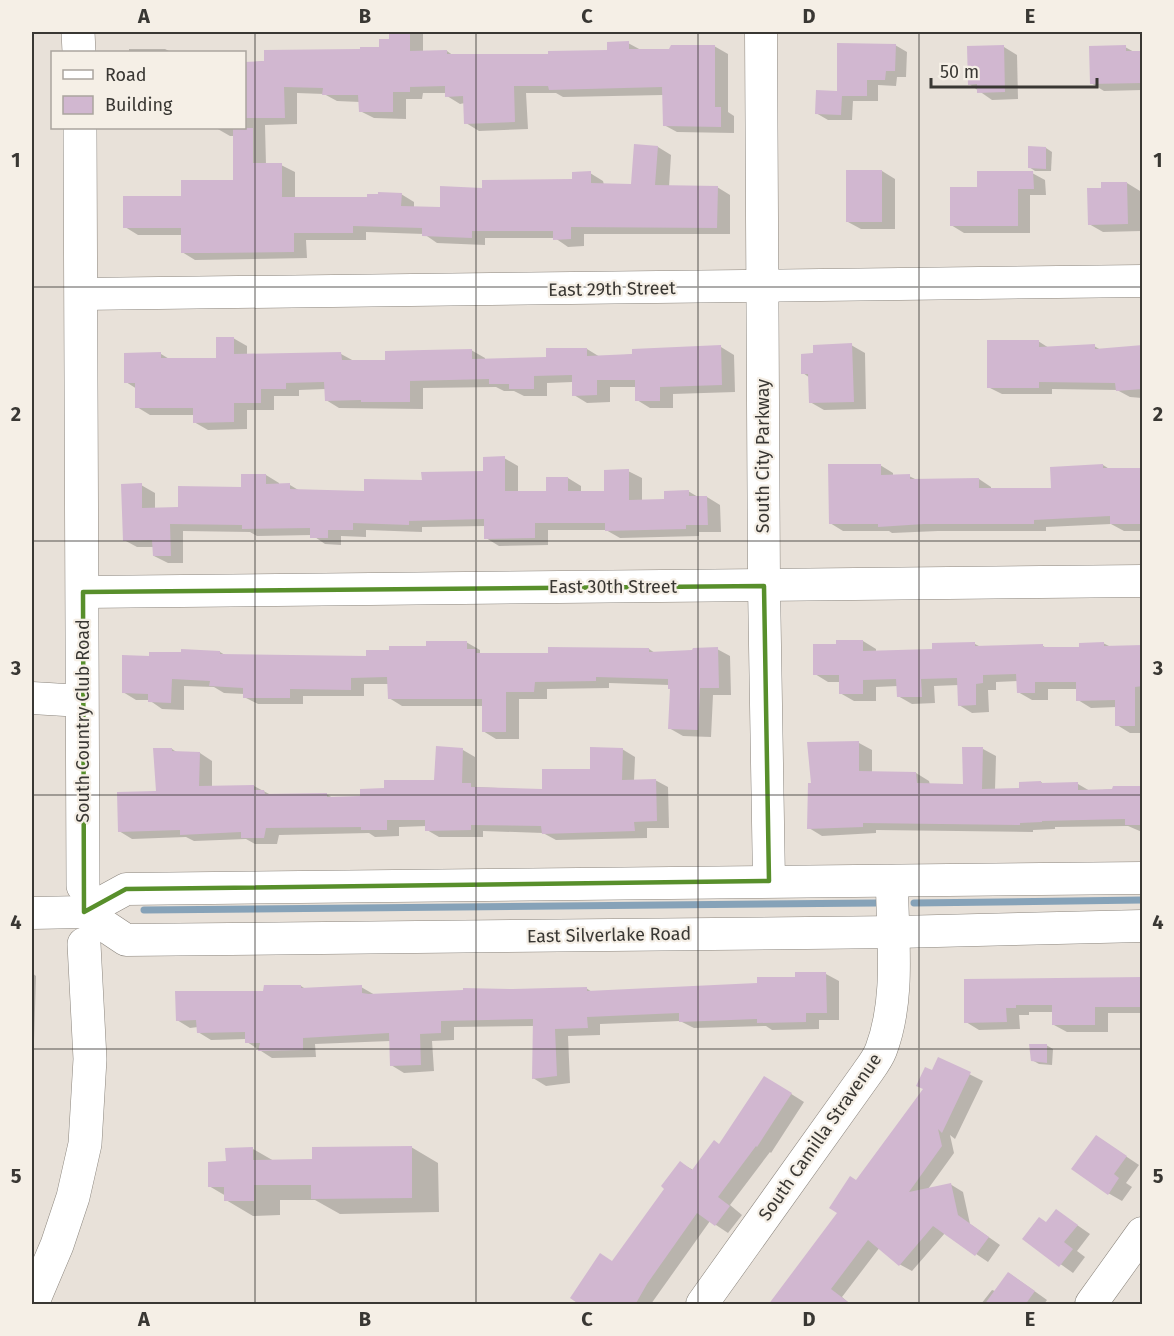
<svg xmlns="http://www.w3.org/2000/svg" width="1174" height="1336" font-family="'Fira Sans',sans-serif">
<rect width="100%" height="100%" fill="#e8e1d9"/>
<g fill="#0003">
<polygon points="390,32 419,32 423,34 423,52 447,51 454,56 549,55 609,51 628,43 641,50 670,50 714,46 728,54 728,112 734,116 734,133 677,132 664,125 663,95 563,97 556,93 526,93 528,129 479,131 466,123 465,103 460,104 447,96 447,93 423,93 422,99 406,99 406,119 374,118 360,111 360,102 337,101 324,94 297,93 297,124 265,125 266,165 281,165 295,172 295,199 368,199 401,194 414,202 414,208 442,209 484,189 574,181 590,173 603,181 604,185 632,185 636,145 658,147 671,155 669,187 717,187 730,195 730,234 584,234 584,246 568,247 555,238 485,238 485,245 437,243 424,234 366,232 366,240 306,240 307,258 195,260 182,252 182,235 138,235 125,227 182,197 235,182 235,136 230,136 216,128 244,128 244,63 380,49 390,40"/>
<polygon points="895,45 907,52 906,77 897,77 896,86 878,85 878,101 853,101 852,120 828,120 816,113 838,92"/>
<polygon points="1004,47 1017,55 1018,99 992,100 969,84"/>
<polygon points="1125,47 1136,53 1142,53 1142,90 1104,91 1091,83"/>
<polygon points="129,49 165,49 171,52 129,52"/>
<polygon points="1046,148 1052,152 1051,171 1035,171 1029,167"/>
<polygon points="882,171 895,179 895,229 861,229 848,222"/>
<polygon points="1032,173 1045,180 1046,195 1030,195 1030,233 964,233 951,225 978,188"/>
<polygon points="1127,183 1140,191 1141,231 1103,232 1089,224 1102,190"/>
<polygon points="233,338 247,346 247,355 341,354 354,361 387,361 471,350 485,358 485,360 548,358 587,349 600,357 721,347 734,355 735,392 673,394 673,408 650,408 637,400 636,387 610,387 610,402 587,403 574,395 573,382 547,383 547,396 524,396 514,391 504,391 496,387 423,388 423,409 339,408 326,400 326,389 299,390 299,396 274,396 274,410 247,410 247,429 208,430 194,422 194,415 150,415 137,407 137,389 126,382 161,354 171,360 217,360"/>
<polygon points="1038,341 1049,348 1094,346 1101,350 1142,347 1142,398 1130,397 1117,390 1052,389 1052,394 1002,394 988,387"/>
<polygon points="851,345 865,353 866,409 824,410 810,402 810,378 803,373 815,355"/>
<polygon points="504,458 518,466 518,492 547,492 568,478 581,486 581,493 606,493 628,471 642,478 642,501 666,500 688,491 698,497 707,497 720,505 721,532 699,532 699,536 620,538 606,530 548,530 548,545 499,546 486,538 485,526 422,527 422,532 366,530 366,537 341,536 341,545 325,544 312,535 257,536 250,532 183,531 183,563 168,563 154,556 154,547 137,547 124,540 141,485 155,493 155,510 179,509 243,489 243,476 266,475 279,483 279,485 290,485 300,491 366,492 485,473"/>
<polygon points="880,465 893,473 893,476 909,476 917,480 979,479 991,487 991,489 1053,489 1103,465 1111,470 1142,470 1142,531 1124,531 1111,524 1046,527 1046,531 938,531 892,533 889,531 843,531 830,523"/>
<polygon points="863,641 876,649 876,652 933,651 975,644 981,647 1043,646 1048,649 1080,648 1103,643 1111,647 1142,646 1142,733 1130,733 1117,725 1117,707 1091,708 1078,700 1078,689 1048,689 1048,700 1032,700 1018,692 1018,681 996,682 996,690 988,690 989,712 972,713 959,705 959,685 934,686 935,703 912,704 898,696 898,686 876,687 876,701 854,701 840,693 840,682 828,682 815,674 838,646"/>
<polygon points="466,642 480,650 480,653 550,655 649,649 655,653 717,649 730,656 731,695 713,695 711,737 683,736 669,728 671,689 669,685 609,683 609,688 547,689 547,699 519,699 519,739 496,739 483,731 483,706 402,706 389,698 389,684 364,684 364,696 303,696 303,704 258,704 244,697 244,694 224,693 214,687 184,686 184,710 162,709 149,700 136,700 123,692 151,657 220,652 225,655 367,657 391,651"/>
<polygon points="859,743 872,750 872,773 916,773 929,781 930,785 964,785 983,749 996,756 995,790 1020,789 1041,782 1045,785 1078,784 1090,791 1139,787 1142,789 1142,832 1128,826 1055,827 1055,829 1033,830 1033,832 876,830 876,833 822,836 809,828"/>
<polygon points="154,749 172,749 178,753 200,753 212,761 212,788 254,786 271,795 326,794 333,798 362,798 386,790 435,781 463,750 475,757 475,787 543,790 592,771 622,749 635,757 634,781 655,780 668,787 669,828 647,828 647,838 556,840 543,833 483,831 483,837 439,837 427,830 427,826 399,827 399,836 375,837 369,833 279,835 277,844 255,844 246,839 194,841 186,837 132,839 119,831 158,792"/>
<polygon points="32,973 36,976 34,1041 32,1041"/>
<polygon points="826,974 839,981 839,1020 819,1020 819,1029 772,1030 766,1026 694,1028 680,1021 600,1024 600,1035 568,1036 570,1083 546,1086 533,1078 534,1026 454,1027 454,1040 432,1041 434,1071 404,1073 391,1065 390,1041 315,1044 316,1057 272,1058 247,1042 247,1039 211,1040 198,1032 198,1027 190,1028 177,1020 264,993 301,986 307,990 361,987 375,995 586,988 592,992 758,984"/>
<polygon points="1142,978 1142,1013 1108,1013 1108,1032 1067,1032 1054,1025 1054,1012 1029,1012 1029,1015 1019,1015 1020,1029 979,1030 966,1022 965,980"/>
<polygon points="1046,1045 1053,1049 1052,1065 1039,1064 1032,1060"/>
<polygon points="939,1059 983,1081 955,1139 950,1135 954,1153 928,1189 950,1184 963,1192 970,1224 1000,1245 988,1262 945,1233 912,1271 899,1264 880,1247 842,1297 850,1304 770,1304 839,1213 857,1182 924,1090"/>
<polygon points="777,1085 804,1102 771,1153 770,1152 730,1205 742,1215 728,1233 710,1221 651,1304 582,1304 666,1188 681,1163 693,1170 720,1146"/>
<polygon points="1097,1137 1139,1165 1126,1183 1132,1187 1122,1201 1108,1193"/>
<polygon points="411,1147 438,1163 439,1212 340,1214 315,1200 280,1200 280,1215 253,1216 226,1200 226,1196 209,1186 227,1163 253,1149 274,1161 313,1161"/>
<polygon points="1057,1211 1090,1234 1077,1251 1085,1257 1073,1273 1024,1238 1047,1223"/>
<polygon points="1009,1273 1047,1300 1044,1304 981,1304 992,1290 995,1291"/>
</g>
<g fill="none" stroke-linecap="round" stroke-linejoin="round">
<g stroke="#86a2b8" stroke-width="7">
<polyline points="914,903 1142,900"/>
<polyline points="144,910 877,903"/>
</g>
</g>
<g fill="#d1b7d0">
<polygon points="389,32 410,32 410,51 447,50 447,54 548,54 548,51 607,50 607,42 629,41 629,49 669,49 671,45 715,45 715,107 721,107 721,127 663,126 662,87 549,90 548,86 514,86 515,122 464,124 463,96 445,97 445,86 410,87 410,92 393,92 393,112 359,112 358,95 322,95 323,88 284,87 285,118 244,118 244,62 264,61 264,50 360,49 360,47 379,47 379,39 389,39"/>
<polygon points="837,43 896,44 895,71 886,71 885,80 867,80 867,96 842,96 841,115 815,114 816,90 837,91"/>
<polygon points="1004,45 1005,92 977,93 977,84 968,85 967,46"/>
<polygon points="1126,45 1126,51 1143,51 1143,83 1090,84 1089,46"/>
<polygon points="233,128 253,128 253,163 282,163 282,197 367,197 367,194 378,194 378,192 402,193 401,206 440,207 440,186 482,188 482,180 572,179 572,172 591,171 591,183 631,184 634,144 658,146 655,185 718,186 717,228 571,227 571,239 553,240 553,231 472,231 472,238 422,236 422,228 353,226 353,233 294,233 294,252 206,253 181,253 181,228 123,228 123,196 181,196 181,180 233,180"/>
<polygon points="1028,146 1046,147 1046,169 1028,168"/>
<rect x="846" y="170" width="36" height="52"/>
<polygon points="977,171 1033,171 1034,189 1018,189 1018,226 950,226 950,187 977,187"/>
<polygon points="1101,182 1127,182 1128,224 1088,225 1087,188 1101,188"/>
<polygon points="216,337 234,337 234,354 341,352 342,360 385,360 385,351 424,350 472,349 472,359 546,357 546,348 587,348 587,356 632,354 632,349 721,345 722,385 660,387 660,401 635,401 635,380 597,380 597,395 572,396 572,375 534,376 534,389 509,389 509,384 489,384 489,379 410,381 410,402 361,402 361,400 325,401 324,382 286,383 286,389 261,389 261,403 234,403 234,422 193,423 193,408 135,408 135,383 124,383 124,353 161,352 161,358 216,358"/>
<polygon points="987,340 1039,340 1039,347 1095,344 1095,349 1143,345 1143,389 1116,391 1115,383 1039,382 1039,388 987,388"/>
<polygon points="852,343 854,402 809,403 808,374 801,374 801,354 813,353 813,345"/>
<polygon points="505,456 505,491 546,491 546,477 568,477 568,491 604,491 604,470 629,469 629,500 664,499 664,491 689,490 689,496 707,496 708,525 686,525 686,529 605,531 605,523 535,523 535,538 484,539 484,519 409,521 409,525 353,523 353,530 328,530 328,538 310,538 310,528 242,529 242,525 170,524 171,556 153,556 152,540 123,541 121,484 142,483 142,508 178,507 178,486 241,487 241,474 266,474 266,484 290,483 290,489 364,491 364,479 422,480 421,472 483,471 483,457"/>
<polygon points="828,464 881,464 881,475 910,474 910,479 979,478 979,488 1051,488 1050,467 1103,464 1103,468 1143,468 1143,524 1110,524 1110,516 1034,520 1034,524 924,524 878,527 878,524 829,524"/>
<polygon points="836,640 863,640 863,651 932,649 932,643 975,642 975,646 1043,644 1043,647 1079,647 1079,643 1104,642 1104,646 1143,645 1143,686 1135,687 1135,726 1115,726 1115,700 1076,701 1076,682 1035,682 1035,693 1017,693 1016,674 983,675 983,683 976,684 976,705 958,706 957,678 921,679 922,697 897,697 896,679 863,680 863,694 839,694 839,675 813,675 813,644 836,644"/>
<polygon points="426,641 467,641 467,649 476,649 476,653 548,653 548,647 649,648 649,652 692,650 693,648 718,647 719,688 700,688 698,730 668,729 670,689 668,689 668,679 596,677 596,681 535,682 534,692 506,692 506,732 482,732 482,699 388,699 387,677 351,678 351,690 290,689 290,698 243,698 243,688 209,686 210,681 172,679 171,703 148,702 148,694 122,693 122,655 149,656 149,652 181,652 181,649 220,651 220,654 366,656 366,650 389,650 389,646 426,646"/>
<polygon points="859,741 859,771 916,772 917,783 963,784 962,747 983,747 982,789 1019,788 1019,782 1041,781 1041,783 1078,782 1078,790 1112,789 1113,786 1140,786 1140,791 1143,791 1143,825 1125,825 1125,819 1042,821 1042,822 1020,823 1020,825 863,823 863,827 807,829 808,783 811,783 807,742"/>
<polygon points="436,746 463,748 462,783 471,783 471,787 542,789 542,769 590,769 590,747 623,748 622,780 656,779 657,821 634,822 635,831 542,834 541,826 471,825 471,830 425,831 425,820 387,820 387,830 361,830 361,827 266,828 264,838 241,838 241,832 180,835 180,830 118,832 117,792 156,791 153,748 172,748 172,751 200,752 199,786 254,785 254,790 264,790 265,794 327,793 327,797 360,796 360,789 384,788 384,780 434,780"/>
<polygon points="795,972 826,972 827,1013 806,1013 806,1022 757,1023 757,1019 679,1022 679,1013 587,1017 588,1028 555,1029 557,1076 532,1079 533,1019 441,1021 441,1033 420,1034 421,1065 390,1066 389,1033 303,1038 303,1050 258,1051 260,1043 245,1043 245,1032 197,1033 196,1020 176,1021 175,991 263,991 264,985 301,985 301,988 362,985 362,993 369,994 463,990 463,988 513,989 587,987 587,991 757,983 757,977 795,977"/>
<polygon points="1143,977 1143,1007 1095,1007 1095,1025 1052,1025 1052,1005 1016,1005 1016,1008 1006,1008 1007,1022 964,1023 964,979"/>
<polygon points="1029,1044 1047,1044 1047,1063 1031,1061"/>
<polygon points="938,1057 971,1072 942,1133 938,1129 942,1146 909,1192 951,1183 958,1215 989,1237 975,1256 933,1226 899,1266 868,1240 831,1289 852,1305 768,1305 837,1213 829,1208 850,1176 856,1180 923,1089 916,1086 925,1067 932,1070"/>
<polygon points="764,1076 792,1093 757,1147 756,1146 718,1197 730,1206 715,1226 697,1213 647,1284 635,1305 580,1305 570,1298 600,1253 612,1261 664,1189 661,1186 680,1161 692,1170 714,1140 719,1144"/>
<polygon points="1096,1135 1127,1156 1114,1174 1119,1178 1108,1195 1071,1169"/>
<polygon points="412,1146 412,1198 311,1199 311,1185 254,1185 254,1201 224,1201 224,1187 208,1187 208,1162 226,1161 225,1148 253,1147 253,1160 312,1159 312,1147"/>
<polygon points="1056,1209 1078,1225 1064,1242 1073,1249 1059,1267 1022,1239 1039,1217 1046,1222"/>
<polygon points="1008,1272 1035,1291 1025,1305 984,1305"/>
</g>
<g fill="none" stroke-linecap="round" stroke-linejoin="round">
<defs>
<g id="minor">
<polyline points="761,32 764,586 769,881"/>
<polyline points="81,294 1142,281"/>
<polyline points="83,592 1142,581"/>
<polyline points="32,698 82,701"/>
<polyline points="84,912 126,940 897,932 1142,926"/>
<polyline points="32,913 84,912 126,889 1142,878"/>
<path d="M702 1304 867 1073C872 1066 878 1058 881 1050 901 997 892 936 892 881"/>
<polyline points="1091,1304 1142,1233"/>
</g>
<g id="major">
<polyline points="78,32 79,52"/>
<polyline points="80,128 83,886"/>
<polyline points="32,1304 57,1245 73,1197 85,1144 90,1059 84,944"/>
</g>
</defs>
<use href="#minor" stroke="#8b857d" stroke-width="33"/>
<use href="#major" stroke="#8b857d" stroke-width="34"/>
<use href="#minor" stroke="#fff" stroke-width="32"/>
<use href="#major" stroke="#fff" stroke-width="33"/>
</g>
<path fill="none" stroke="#588f2b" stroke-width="4.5" stroke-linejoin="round" d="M764 586 769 881 126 889 84 912 83 592Z"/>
<path fill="none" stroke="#393733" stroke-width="1.5" stroke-opacity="0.55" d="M255 32V1304M476 32V1304M698 32V1304M919 32V1304M32 287H1142M32 541H1142M32 795H1142M32 1049H1142"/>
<g text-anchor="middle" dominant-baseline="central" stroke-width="4.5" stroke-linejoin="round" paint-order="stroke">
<g font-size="18" fill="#393733" stroke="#f5efe6">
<text transform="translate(612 289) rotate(-1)">East 29th Street</text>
<text transform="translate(763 456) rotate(-90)">South City Parkway</text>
<text x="613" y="587">East 30th Street</text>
<text transform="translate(83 721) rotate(-90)">South Country Club Road</text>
<text transform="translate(609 935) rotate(-1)">East Silverlake Road</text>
<text transform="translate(820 1137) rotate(-55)">South Camilla Stravenue</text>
</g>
</g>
<rect width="1174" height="1336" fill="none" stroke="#f5efe6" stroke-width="66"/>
<rect x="51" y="51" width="195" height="78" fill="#f5efe6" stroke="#aaa59e" stroke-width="1.5"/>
<rect x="63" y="70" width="30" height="9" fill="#ffffff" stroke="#aaa59e" stroke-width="1.5"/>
<text x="105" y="81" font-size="18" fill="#393733">Road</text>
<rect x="63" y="96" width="30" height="18" fill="#d1b7d0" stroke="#aaa59e" stroke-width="1.5"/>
<text x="105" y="111" font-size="18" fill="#393733">Building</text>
<path d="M931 78v9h166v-9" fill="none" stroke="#393733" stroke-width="3"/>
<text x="940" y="78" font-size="18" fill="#393733" stroke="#f5efe6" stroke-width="4.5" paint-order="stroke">50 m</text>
<rect x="33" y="33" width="1108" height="1270" fill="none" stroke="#393733" stroke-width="2"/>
<g font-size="20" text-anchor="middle" font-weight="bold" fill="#393733">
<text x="144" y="23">A</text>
<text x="365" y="23">B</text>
<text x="587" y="23">C</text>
<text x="809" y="23">D</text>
<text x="1030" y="23">E</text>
<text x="16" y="167">1</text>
<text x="1158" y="167">1</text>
<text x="16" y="421">2</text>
<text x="1158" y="421">2</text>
<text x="16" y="675">3</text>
<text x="1158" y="675">3</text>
<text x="16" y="929">4</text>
<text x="1158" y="929">4</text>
<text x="16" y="1183">5</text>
<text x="1158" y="1183">5</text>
<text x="144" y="1326">A</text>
<text x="365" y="1326">B</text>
<text x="587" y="1326">C</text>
<text x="809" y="1326">D</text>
<text x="1030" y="1326">E</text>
</g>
</svg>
